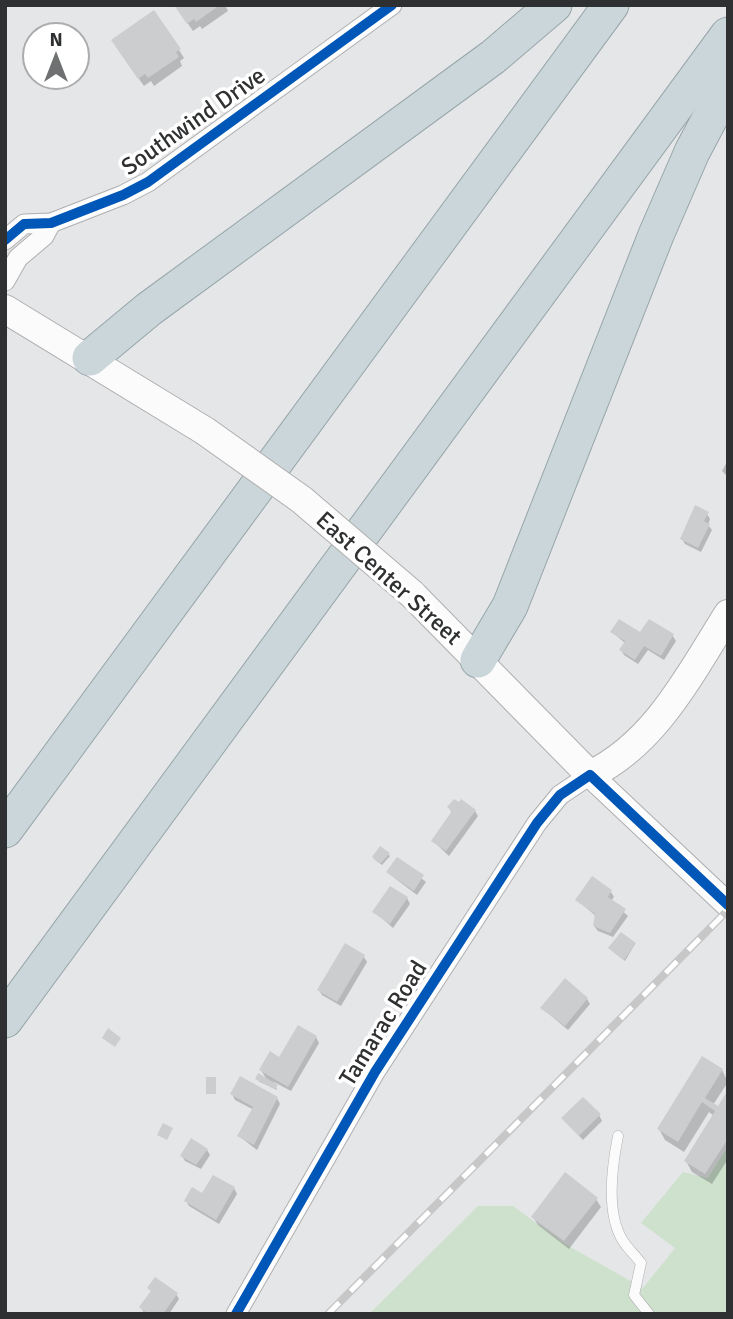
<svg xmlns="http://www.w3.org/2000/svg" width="733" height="1319" font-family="Signika,sans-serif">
<rect width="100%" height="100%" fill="#e5e6e8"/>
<polygon fill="#cee1cd" points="728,1146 728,1314 369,1314 478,1206 513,1206 565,1244 643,1288 675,1248 641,1223 683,1172 708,1178"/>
<g fill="#0003">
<polygon points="175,5 229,5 226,7 228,11 202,29 200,26 193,31"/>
<polygon points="118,49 179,50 184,58 180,61 182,66 154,86 151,81 144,86"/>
<polygon points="728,460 728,477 722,471"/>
<polygon points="707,514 710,519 708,525 712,530 701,552 685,544 682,539"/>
<polygon points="612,632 672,635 676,641 664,660 648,650 638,664 624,655 621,650 625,643"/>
<polygon points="449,808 475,811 478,816 449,856 433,841 453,814"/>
<polygon points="381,848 390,856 382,865 375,860"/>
<polygon points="397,859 426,882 417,895 388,873"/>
<polygon points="611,892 614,897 611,901 628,916 613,937 598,931 594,926 597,917 577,900"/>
<polygon points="407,898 410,904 393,928 375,912"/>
<polygon points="635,944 625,961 612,951"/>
<polygon points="364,957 367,962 341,1006 322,995 319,990"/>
<polygon points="587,999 590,1004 568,1030 542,1008"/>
<polygon points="316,1037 319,1043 291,1091 274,1082 277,1090 258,1081 267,1080 261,1070"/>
<polygon points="722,1070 728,1082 713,1105 718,1109 728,1094 728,1159 712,1184 692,1172 686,1161 714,1116 709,1112 684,1152 665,1140 659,1129"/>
<polygon points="232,1094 277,1098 280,1104 257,1150 239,1136 254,1110 235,1100"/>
<polygon points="599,1115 602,1121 583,1140 563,1119"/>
<polygon points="207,1150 210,1155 201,1169 185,1161 182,1156"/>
<polygon points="234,1188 237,1194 219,1224 189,1206 186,1201"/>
<polygon points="596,1199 601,1207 569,1249 538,1225 533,1217"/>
<polygon points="149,1288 176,1294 179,1299 169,1314 144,1313 141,1307 152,1293"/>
</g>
<g fill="#cccdce">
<polygon points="174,5 220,5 196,22 194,19 187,24"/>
<polygon points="154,10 181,49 176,52 179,57 148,78 145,74 138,79 111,40"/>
<polygon points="695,505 709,512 704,521 710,524 698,548 680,539"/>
<polygon points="619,619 640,632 649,619 674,634 661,656 644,646 635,660 619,650 625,641 610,632"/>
<polygon points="454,799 459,802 461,799 476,810 446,851 431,841 452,811 447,807"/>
<polygon points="380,846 390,853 380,864 372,857"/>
<polygon points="397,857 424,875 414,891 386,872"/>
<polygon points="592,876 612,890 608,897 626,909 610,933 593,926 595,914 575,900"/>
<polygon points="390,886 408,897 390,924 372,912"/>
<polygon points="621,932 636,943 624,960 608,948"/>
<polygon points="345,943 365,955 337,1002 317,990"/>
<polygon points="565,978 588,998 565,1026 540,1008"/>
<polygon points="298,1025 317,1036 288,1087 259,1070 270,1051 279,1057"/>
<polygon points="108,1028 121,1038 115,1047 102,1038"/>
<polygon points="702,1056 723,1069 705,1098 718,1106 728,1090 728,1139 705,1174 684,1161 715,1111 702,1102 678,1142 657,1129"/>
<polygon points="258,1073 278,1085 275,1089 255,1079"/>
<polygon points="240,1076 278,1097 254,1145 237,1136 253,1107 230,1094"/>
<rect x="206" y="1077" width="10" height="17"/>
<polygon points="583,1097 601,1114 579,1136 561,1118"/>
<polygon points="163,1123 173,1128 167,1140 157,1135"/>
<polygon points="191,1138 208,1149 196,1165 180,1156"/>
<polygon points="565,1172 598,1198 564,1241 531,1217"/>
<polygon points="213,1175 235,1187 216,1220 184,1201 192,1187 202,1193"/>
<polygon points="155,1277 178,1293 163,1314 148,1314 139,1307 151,1291 147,1288"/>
</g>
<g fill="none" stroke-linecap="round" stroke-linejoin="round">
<defs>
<path id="service" d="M618 1136C612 1166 606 1214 623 1241 628 1249 636 1256 641 1263L634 1295 649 1314"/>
<g id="minor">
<polyline points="5,240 24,224 51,223 123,195 148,182 392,5"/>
<polyline points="5,281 18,258 44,236 51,223"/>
<polyline points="236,1314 375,1072 537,823 560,795 590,775"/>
</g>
<polyline id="tertiary" points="590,775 728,905"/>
<g id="secondary">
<polyline points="5,309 205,431"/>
<path d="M412 594 590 775C656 743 690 674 728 614"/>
</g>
<g id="motorway">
<polyline points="90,358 149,309 493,57 554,5"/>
<polyline points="478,660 510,606 656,235 692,152 728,84"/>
<polyline points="5,830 611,5"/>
<polyline points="5,1020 728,35"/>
</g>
</defs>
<use href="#service" stroke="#afafb0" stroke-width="11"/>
<use href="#minor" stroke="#afafb0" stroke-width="21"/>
<use href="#tertiary" stroke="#afafb0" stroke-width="26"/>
<use href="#secondary" stroke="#afafb0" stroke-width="30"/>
<use href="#motorway" stroke="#97a5a9" stroke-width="37"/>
<use href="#service" stroke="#fbfbfc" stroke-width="10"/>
<use href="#minor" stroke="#fbfbfc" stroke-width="19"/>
<use href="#tertiary" stroke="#fbfbfc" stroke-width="24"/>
<use href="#secondary" stroke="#fbfbfc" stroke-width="28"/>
<use href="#motorway" stroke="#cad6da" stroke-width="35"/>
<defs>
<polyline id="rail" points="328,1314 728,910"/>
</defs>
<use href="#rail" stroke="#c7c7c8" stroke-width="8"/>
<use href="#rail" stroke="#fff" stroke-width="5" stroke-dasharray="16" stroke-linecap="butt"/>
<defs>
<polyline id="secondary-bridge" points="205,431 302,500 412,594"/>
</defs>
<use href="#secondary-bridge" stroke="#afafb0" stroke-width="30" stroke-linecap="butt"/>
<use href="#secondary-bridge" stroke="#fbfbfc" stroke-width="28"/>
<defs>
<g id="cycleway">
<polyline points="5,240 24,224 51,223 123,195 148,182 392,5"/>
<polyline points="236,1314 375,1072 537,823 560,795 590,775 728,905"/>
</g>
</defs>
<use href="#cycleway" stroke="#fff" stroke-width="15"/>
<use href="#cycleway" stroke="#0057b8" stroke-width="10"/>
</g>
<g text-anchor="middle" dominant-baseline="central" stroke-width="7" stroke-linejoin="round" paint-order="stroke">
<g font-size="24" fill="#2f3031" stroke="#fff">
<text transform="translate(193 121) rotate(-35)">Southwind Drive</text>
<text transform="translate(389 578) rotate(42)">East Center Street</text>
<text transform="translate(383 1023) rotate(-58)">Tamarac Road</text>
</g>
</g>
<rect width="733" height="1319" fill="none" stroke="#2f3031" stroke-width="14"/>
<g transform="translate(56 56)"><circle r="33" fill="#ffffff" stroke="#acacad" stroke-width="2"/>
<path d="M0-5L12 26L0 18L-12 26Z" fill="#6f7071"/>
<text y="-10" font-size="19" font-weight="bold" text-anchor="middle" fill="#2f3031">N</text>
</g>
</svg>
